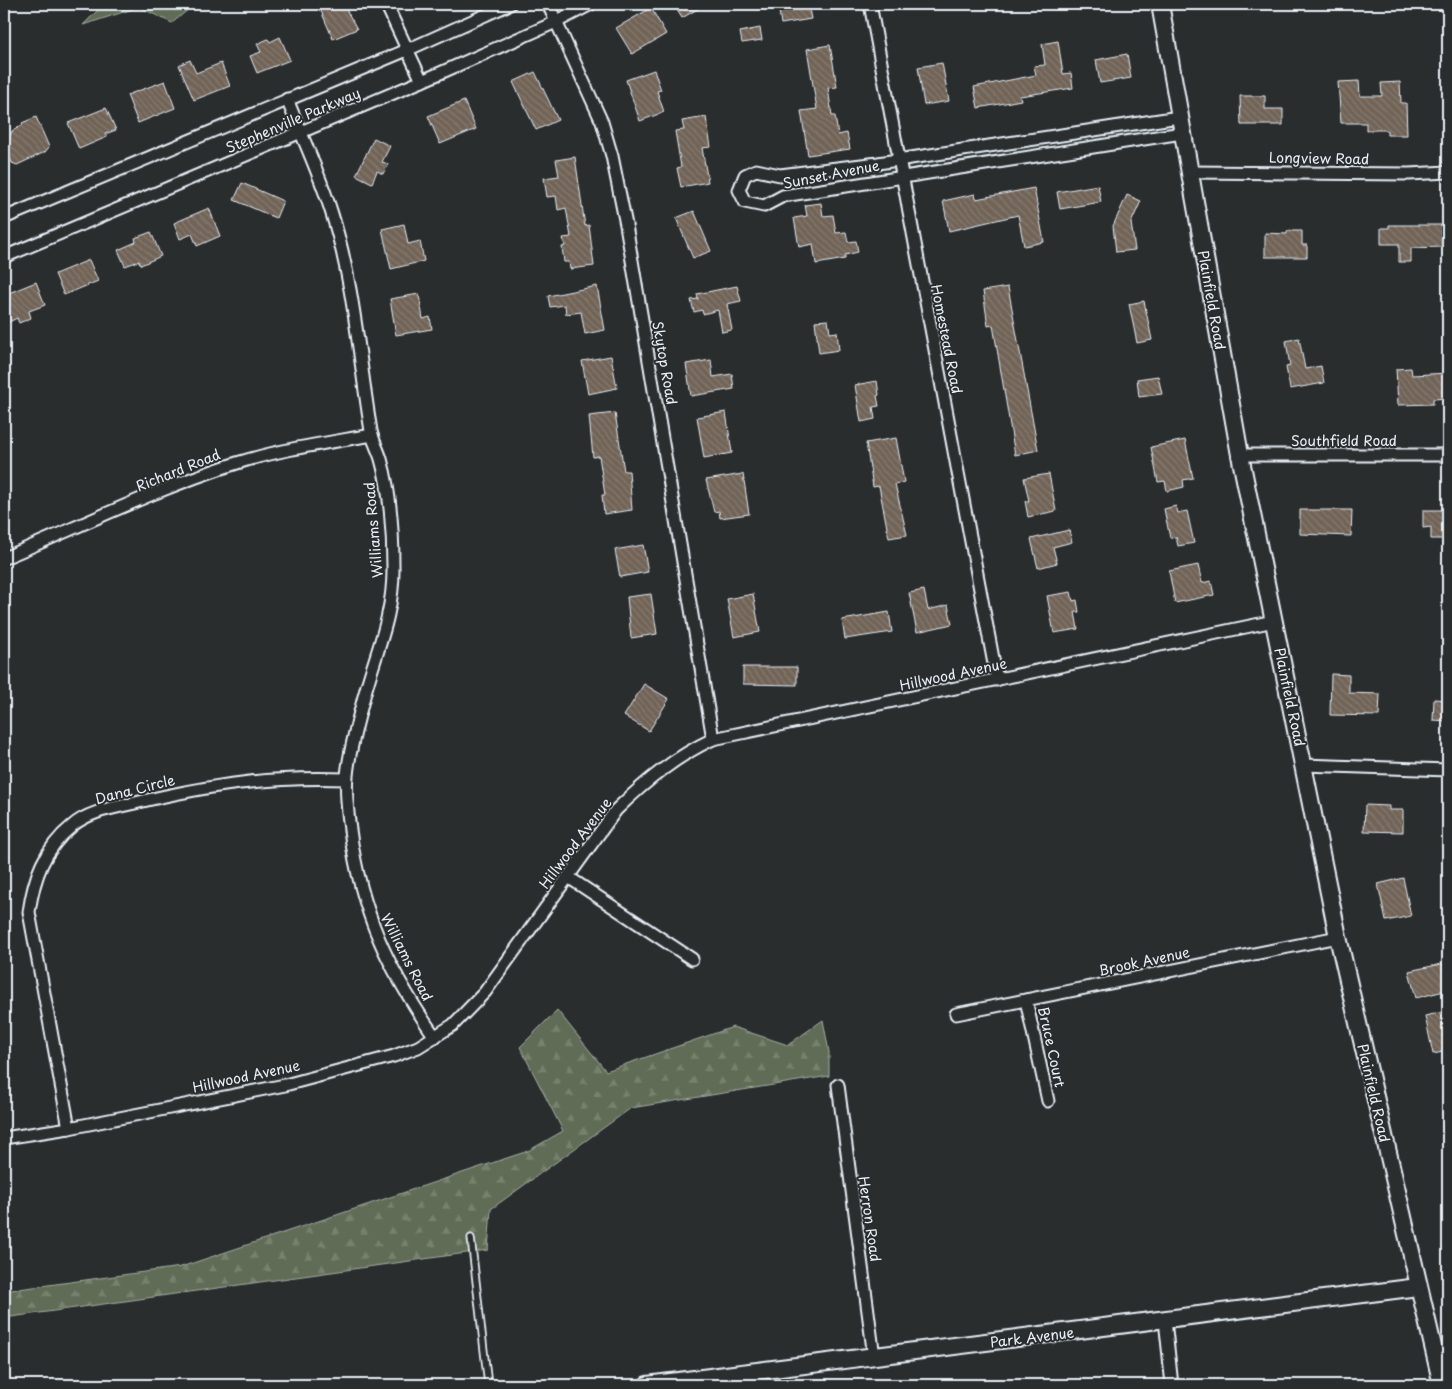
<svg xmlns="http://www.w3.org/2000/svg" width="1452" height="1389" font-family="'Playpen Sans',sans-serif">
<defs>
<pattern id="forest-firs" width="22" height="20" patternUnits="userSpaceOnUse" patternTransform="scale(1.25)"><rect width="22" height="20" fill="#606c54"/><path d="M5 1l3.5 6h-7zM16 11l3.5 6h-7z" fill="#77816d"/></pattern>
<pattern id="building-back-hatch" width="6" height="6" patternUnits="userSpaceOnUse" patternTransform="scale(1.25)"><rect width="6" height="6" fill="#716357"/><path d="M-1 5l2 2M0 0l6 6M5-1l2 2" fill="none" stroke="#857a70"/></pattern>
</defs>
<rect width="100%" height="100%" fill="#2a2d2e"/>
<filter id="ink" filterUnits="userSpaceOnUse"><feTurbulence type="fractalNoise" baseFrequency=".02" numOctaves="2"/><feDisplacementMap in="SourceGraphic" scale="10" xChannelSelector="R" yChannelSelector="G"/><feConvolveMatrix kernelMatrix="1 2 1 2 8 2 1 2 1" color-interpolation-filters="sRGB"/></filter>
<g filter="url(#ink)">
<polygon fill="#606c54" stroke="#a4aea6" points="104,4 195,4 172,23 139,7 83,25"/>
<polygon fill="url(#forest-firs)" stroke="#a4aea6" points="557,1010 606,1071 733,1027 788,1045 823,1020 829,1052 829,1076 631,1108 491,1209 488,1250 4,1318 4,1291 181,1267 528,1151 563,1131 520,1047"/>
<g fill="url(#building-back-hatch)" stroke="#e8f1f8">
<polygon points="318,4 343,4 357,29 333,39"/>
<polygon points="673,4 706,4 682,18"/>
<polygon points="778,4 808,4 811,19 781,24"/>
<polygon points="651,8 666,34 632,54 616,28"/>
<polygon points="760,28 762,40 742,43 740,32"/>
<polygon points="280,37 290,60 257,73 250,56 261,52 257,44 268,39 270,42"/>
<polygon points="1058,41 1063,74 1071,73 1073,88 1020,96 1021,100 978,108 974,87 1036,75 1034,66 1045,65 1042,44"/>
<polygon points="830,45 837,87 828,88 832,116 835,116 838,135 847,133 850,149 808,155 801,111 817,109 807,49"/>
<polygon points="1127,54 1131,78 1100,83 1096,60"/>
<polygon points="190,60 196,73 221,63 230,86 194,100 179,65"/>
<polygon points="942,63 949,101 924,105 918,67"/>
<polygon points="654,70 661,90 657,91 664,112 640,121 626,80"/>
<polygon points="535,72 558,120 536,130 513,82"/>
<polygon points="165,81 175,108 138,123 127,95"/>
<polygon points="1359,81 1360,96 1382,96 1381,83 1400,82 1401,103 1406,103 1407,135 1387,135 1387,130 1366,130 1366,123 1341,123 1338,82"/>
<polygon points="1240,96 1265,96 1265,109 1283,109 1283,125 1241,125"/>
<polygon points="464,101 476,129 440,144 428,116"/>
<polygon points="106,108 116,130 105,134 107,137 79,149 68,123"/>
<polygon points="36,117 49,147 45,152 17,165 12,163 4,140 9,138 12,131 23,125 22,123"/>
<polygon points="706,117 711,147 702,148 708,182 681,187 677,168 681,167 675,131 684,130 682,121"/>
<polygon points="374,138 390,146 382,162 388,164 383,174 377,171 372,183 356,175"/>
<polygon points="575,157 585,226 589,225 594,266 570,269 569,262 564,262 562,247 565,246 563,238 571,237 566,208 558,210 556,196 547,197 544,178 559,176 556,160"/>
<polygon points="242,183 283,201 276,218 234,200"/>
<polygon points="1098,185 1101,202 1060,209 1057,192"/>
<polygon points="1034,188 1044,242 1024,246 1018,215 949,231 943,201 975,194 976,199"/>
<polygon points="1127,195 1141,201 1131,223 1135,250 1116,252 1113,226"/>
<polygon points="821,203 823,216 833,215 836,233 846,232 848,242 856,241 858,252 845,255 845,259 816,264 813,244 799,247 794,218 807,216 805,205"/>
<polygon points="209,208 220,236 197,246 192,234 180,239 174,223"/>
<polygon points="694,211 711,251 693,258 676,218"/>
<polygon points="404,224 408,244 420,241 424,261 391,269 382,229"/>
<polygon points="1389,225 1442,225 1442,247 1411,248 1411,262 1399,262 1399,244 1381,244 1381,228 1389,228"/>
<polygon points="1287,231 1302,231 1302,245 1307,245 1307,257 1265,257 1265,233 1287,234"/>
<polygon points="151,232 161,256 141,265 139,261 125,266 118,250 136,242 135,238"/>
<polygon points="89,260 98,281 64,295 55,274"/>
<polygon points="36,282 45,305 29,311 31,318 19,323 17,318 7,323 4,315 4,295"/>
<polygon points="597,286 605,330 585,334 581,312 566,314 565,305 550,307 548,296"/>
<polygon points="737,286 741,301 727,304 732,330 722,332 718,310 703,314 702,310 694,312 691,300 698,299 697,294"/>
<polygon points="1008,287 1038,450 1015,455 993,325 988,326 983,291"/>
<polygon points="419,294 423,319 430,317 432,329 396,335 390,299"/>
<polygon points="1144,301 1152,340 1137,343 1129,304"/>
<polygon points="828,320 830,333 837,332 839,350 819,353 815,321"/>
<polygon points="1299,338 1305,369 1321,366 1324,383 1290,389 1286,367 1290,366 1286,341"/>
<polygon points="611,356 617,388 588,394 582,361"/>
<polygon points="711,360 713,377 732,374 734,389 691,396 686,364"/>
<polygon points="1411,368 1412,375 1448,373 1448,398 1433,399 1433,404 1398,405 1396,369"/>
<polygon points="1158,376 1162,394 1139,397 1137,379"/>
<polygon points="877,381 879,395 877,396 879,406 873,407 875,419 861,422 855,385"/>
<polygon points="726,412 732,453 704,458 697,417"/>
<polygon points="615,413 624,471 629,471 632,510 604,514 602,495 605,495 599,456 593,457 589,416"/>
<polygon points="896,438 904,482 895,484 907,535 889,538 879,486 873,487 866,443"/>
<polygon points="1185,440 1193,478 1183,480 1184,487 1167,491 1165,481 1158,482 1151,447"/>
<polygon points="743,474 749,514 720,518 719,511 714,512 706,480"/>
<polygon points="1049,474 1056,511 1028,517 1025,501 1029,501 1024,478"/>
<polygon points="1176,506 1178,513 1187,511 1194,543 1178,546 1176,537 1170,538 1164,509"/>
<polygon points="1300,510 1352,510 1351,536 1300,534"/>
<polygon points="1423,510 1448,510 1448,539 1431,539 1431,527 1423,528"/>
<polygon points="1069,530 1072,542 1053,547 1057,563 1038,568 1031,539"/>
<polygon points="643,545 648,572 620,577 615,550"/>
<polygon points="1198,565 1202,583 1211,581 1214,595 1175,603 1169,571"/>
<polygon points="924,590 928,610 948,605 952,624 917,632 909,593"/>
<polygon points="1071,592 1073,601 1077,600 1079,612 1075,612 1078,629 1054,633 1047,596"/>
<polygon points="651,594 657,634 631,638 627,597"/>
<polygon points="753,594 760,632 734,637 727,599"/>
<polygon points="889,612 892,632 845,639 842,620"/>
<polygon points="743,667 797,667 797,685 743,684"/>
<polygon points="1331,674 1349,675 1349,693 1380,694 1379,716 1330,715"/>
<polygon points="644,684 669,699 649,731 624,716"/>
<polygon points="1434,699 1448,700 1448,721 1433,720"/>
<polygon points="1365,805 1389,806 1389,810 1403,810 1403,832 1364,831"/>
<polygon points="1403,878 1411,916 1386,921 1378,884"/>
<polygon points="1446,963 1448,990 1416,998 1409,971"/>
<polygon points="1448,1011 1448,1051 1433,1054 1425,1016"/>
</g>
<g fill="none" stroke-linecap="round" stroke-linejoin="round">
<defs>
<polyline id="lane" points="471,1238 488,1385"/>
<g id="street">
<polyline points="386,4 422,81"/>
<polyline points="548,4 602,122 612,156 626,225 713,739"/>
<polyline points="870,4 997,680"/>
<path d="M287 99C302 137 320 174 332 214 354 284 359 358 371 431 373 441 378 449 381 459 390 490 393 534 393 566 394 618 374 655 362 704 356 728 349 752 347 776 345 793 348 813 350 830 361 913 388 969 435 1037"/>
<polyline points="1179,117 878,163 780,175 756,170 745,175 739,190 745,202 764,206 783,196 1182,133"/>
<polyline points="1189,172 1409,174 1448,172"/>
<polyline points="4,218 407,50 510,4"/>
<polyline points="4,257 422,81 556,22 591,4"/>
<polyline points="1240,455 1448,455"/>
<path d="M4 558C81 526 158 488 237 463 281 449 327 443 372 435"/>
<polyline points="1303,765 1448,770"/>
<polyline points="568,877 692,959"/>
<polyline points="1026,1000 1048,1101"/>
<polyline points="956,1014 1338,937"/>
<polyline points="838,1085 874,1357"/>
<path d="M69 1128 29 912C34 877 44 849 72 826 89 811 114 808 135 803 209 785 271 776 346 779"/>
<path d="M4 1138 69 1128 285 1085 394 1056 418 1047 453 1025 485 992 616 810C646 781 675 757 713 739L1274 621"/>
<polyline points="1165,1320 1172,1385"/>
</g>
<g id="secondary">
<polyline points="1160,4 1240,455 1338,937 1442,1385"/>
<polyline points="647,1385 1418,1287"/>
</g>
</defs>
<use href="#lane" stroke="#e8f1f8" stroke-width="9"/>
<use href="#street" stroke="#e8f1f8" stroke-width="15"/>
<use href="#secondary" stroke="#e8f1f8" stroke-width="20"/>
<use href="#lane" stroke="#2a2d2e" stroke-width="5.5"/>
<use href="#street" stroke="#2a2d2e" stroke-width="11"/>
<use href="#secondary" stroke="#2a2d2e" stroke-width="16"/>
</g>
</g>
<g text-anchor="middle" dominant-baseline="central" stroke-width="4" stroke-linejoin="round" paint-order="stroke">
<g font-size="14" fill="#e8f1f8" stroke="#2a2d2e">
<text transform="translate(293 120) rotate(-23)">Stephenville Parkway</text>
<text transform="translate(1319 158) rotate(1)">Longview Road</text>
<text transform="translate(831 174) rotate(-11)">Sunset Avenue</text>
<text transform="translate(1212 300) rotate(80)">Plainfield Road</text>
<text transform="translate(947 339) rotate(79)">Homestead Road</text>
<text transform="translate(665 363) rotate(80)">Skytop Road</text>
<text x="1344" y="440">Southfield Road</text>
<text transform="translate(178 470) rotate(-22)">Richard Road</text>
<text transform="translate(373 530) rotate(-95)">Williams Road</text>
<text transform="translate(953 674) rotate(-12)">Hillwood Avenue</text>
<text transform="translate(1290 697) rotate(78)">Plainfield Road</text>
<text transform="translate(135 789) rotate(-14)">Dana Circle</text>
<text transform="translate(575 843) rotate(-53)">Hillwood Avenue</text>
<text transform="translate(407 957) rotate(63)">Williams Road</text>
<text transform="translate(1144 961) rotate(-12)">Brook Avenue</text>
<text transform="translate(1052 1047) rotate(78)">Bruce Court</text>
<text transform="translate(246 1076) rotate(-12)">Hillwood Avenue</text>
<text transform="translate(1374 1093) rotate(77)">Plainfield Road</text>
<text transform="translate(870 1219) rotate(82)">Herron Road</text>
<text transform="translate(1032 1337) rotate(-7)">Park Avenue</text>
</g>
</g>
<rect width="1452" height="1389" fill="none" stroke="#2a2d2e" stroke-width="20"/>
<rect x="10" y="10" width="1432" height="1369" fill="none" stroke="#e8f1f8" stroke-width="2" filter="url(#ink)"/>
</svg>
